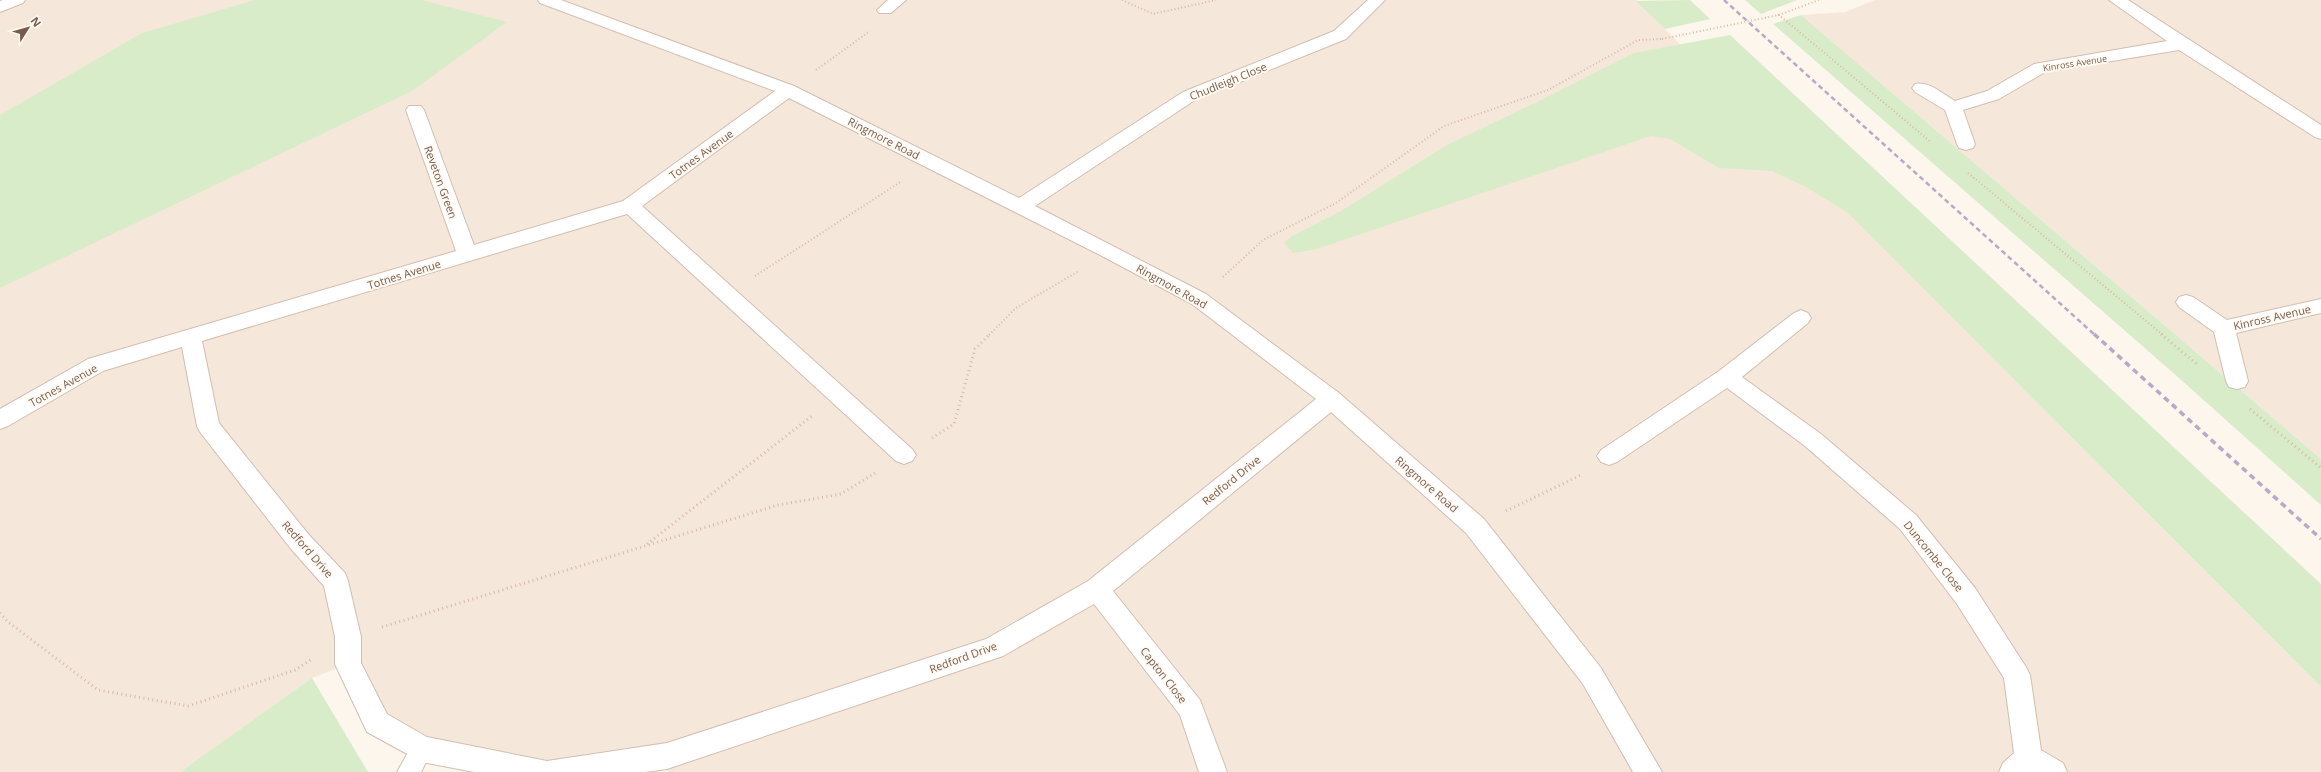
<svg xmlns="http://www.w3.org/2000/svg" width="2321" height="772" font-family="'Open Sans',sans-serif">
<rect width="100%" height="100%" fill="#fdf6ec"/>
<g fill="#f5e8da">
<polygon points="0,0 1636,0 2321,687 2321,772 668,772 667,757 542,772 377,723 348,664 312,678 181,772 0,772"/>
<polygon points="1875,0 2321,0 2321,459 1801,15 1845,12"/>
</g>
<g fill="#d8ecc9">
<polygon points="255,0 422,0 507,22 412,91 0,288 0,115 142,33"/>
<polygon points="1690,0 1710,19 1665,29 1636,1"/>
<polygon points="1745,0 1797,0 1761,14"/>
<polygon points="1801,15 2321,459 2321,505 2170,370 1773,24"/>
<polygon points="1730,35 2321,584 2321,687 1848,213 1806,187 1772,171 1719,168 1670,139 1651,136 1317,249 1293,253 1284,243 1292,236 1341,211 1447,145 1535,103 1634,53"/>
<polygon points="312,678 368,772 181,772 190,765"/>
</g>
<g fill="none" stroke-linecap="round" stroke-linejoin="round">
<defs>
<polygon id="service" points="422,738 430,742 433,749 421,772 397,772 414,742"/>
<g id="minor">
<polygon points="3,0 25,0 23,3 0,12 0,1"/>
<path d="M538 0H561L794 86 1019 198 1183 92 1334 31 1368 0H1385L1346 39 1195 100 1035 206 1206 294 1339 393 1484 519 1601 668 1662 772H1633L1583 684 1466 533 1331 412 1113 591 1200 700 1227 772H1199L1180 715 1094 604 1003 656 667 769 645 772H474L422 762 367 732 335 664V637L324 586 291 549 200 432 197 426 182 347 103 371 8 426 0 429V409L88 359 456 251 406 110 409 106H421L424 110 474 245 623 201 775 91 540 3ZM789 98 1104 257 1192 304 1316 399 1088 581 986 639 667 743 547 761 427 737 387 714 361 663V637L348 581 345 573 309 535 219 423 202 341 627 214 896 461 904 464 912 461 916 455 912 449 642 206Z"/>
<polygon points="888,0 906,0 891,13 879,13 877,10"/>
<path d="M2109 0H2128L2321 125V139L2315 137 2179 50 2045 72 1999 99 1963 110 1975 144 1973 148 1966 150 1959 148 1957 144 1945 110 1915 92 1912 88 1915 84C1929 81 1943 94 1955 101L1987 91 2034 64 2167 41Z"/>
<polygon points="2186,295 2193,297 2227,320 2321,299 2321,313 2236,333 2248,381 2245,387 2237,389 2229,387 2226,381 2214,332 2179,307 2176,302 2179,297"/>
<polygon points="1801,310 1808,313 1811,318 1808,323 1742,377 1821,434 1916,515 1975,588 2026,667 2030,675 2041,750 2063,763 2067,772 1999,772 2003,763 2014,753 2004,678 1957,604 1900,529 1805,446 1727,388 1617,462 1609,465 1601,462 1597,456 1601,450 1719,371 1794,313"/>
</g>
</defs>
<use href="#service" stroke="#d1beb0" stroke-width="2"/>
<use href="#minor" stroke="#d1beb0" stroke-width="2"/>
<g stroke="#d9b8a5" stroke-width="2" stroke-dasharray="1 2.5" stroke-linecap="butt">
<polyline points="1122,0 1153,14 1216,0"/>
<polyline points="1819,0 1779,15 1931,142"/>
<polyline points="816,70 870,31"/>
<polyline points="1968,173 2163,335"/>
<polyline points="755,276 902,181"/>
<polyline points="1223,277 1263,240 1336,203 1444,126 1548,90 1638,40 1662,39"/>
<polyline points="989,335 1016,308 1079,271"/>
</g>
<g stroke="#d9b8a5" stroke-width="3" stroke-dasharray="1 3.5" stroke-linecap="butt">
<polyline points="2161,334 2198,365"/>
<polyline points="2250,409 2321,468"/>
<polyline points="932,438 954,424 975,349 990,334"/>
<polyline points="1506,511 1581,475"/>
<polyline points="647,544 812,416"/>
<polyline points="0,613 8,622 98,690 188,706 295,670 312,659"/>
<polyline points="382,627 778,505 841,494 875,473"/>
</g>
<use href="#service" fill="#fff" fill-rule="evenodd"/>
<use href="#minor" fill="#fff" fill-rule="evenodd"/>
<polyline stroke="#b9a8c9" stroke-width="2.5" stroke-dasharray="5 3.5" stroke-linecap="butt" points="1724,0 2095,335"/>
<polyline stroke="#b9a8c9" stroke-width="3.5" stroke-dasharray="6 4.5" stroke-linecap="butt" points="2094,334 2321,539"/>
<polyline stroke="#d9b8a5" stroke-width="2" stroke-dasharray="1 2.5" stroke-linecap="butt" points="1662,39 1779,15"/>
</g>
<g text-anchor="middle" dominant-baseline="central" stroke-width="4" stroke-linejoin="round" paint-order="stroke">
<g font-size="9" fill="#7a5c4d" stroke="#fffaf3">
<text transform="translate(2075 63) rotate(-9)">Kinross Avenue</text>
</g>
<g font-size="11" fill="#7a5c4d" stroke="#fffaf3">
<text transform="translate(1228 81) rotate(-22)">Chudleigh Close</text>
<text transform="translate(884 138) rotate(27)">Ringmore Road</text>
<text transform="translate(701 154) rotate(-36)">Totnes Avenue</text>
<text transform="translate(441 182) rotate(70)">Reveton Green</text>
<text transform="translate(404 274) rotate(-17)">Totnes Avenue</text>
<text transform="translate(1172 286) rotate(29)">Ringmore Road</text>
<text transform="translate(2272 317) rotate(-13)">Kinross Avenue</text>
<text transform="translate(63 385) rotate(-29)">Totnes Avenue</text>
<text transform="translate(1231 480) rotate(-39)">Redford Drive</text>
<text transform="translate(1427 484) rotate(41)">Ringmore Road</text>
<text transform="translate(308 549) rotate(49)">Redford Drive</text>
<text transform="translate(1934 556) rotate(51)">Duncombe Close</text>
<text transform="translate(963 657) rotate(-20)">Redford Drive</text>
<text transform="translate(1164 675) rotate(52)">Capton Close</text>
</g>
</g>
<g transform="translate(28 28) rotate(53)" stroke="#fffaf3" stroke-width="3" paint-order="stroke">
<path d="M0-3L7 15L0 10L-7 15Z" fill="#7a5c4d"/>
<text y="-6" font-size="11" font-weight="bold" text-anchor="middle" fill="#7a5c4d">N</text>
</g>
</svg>
